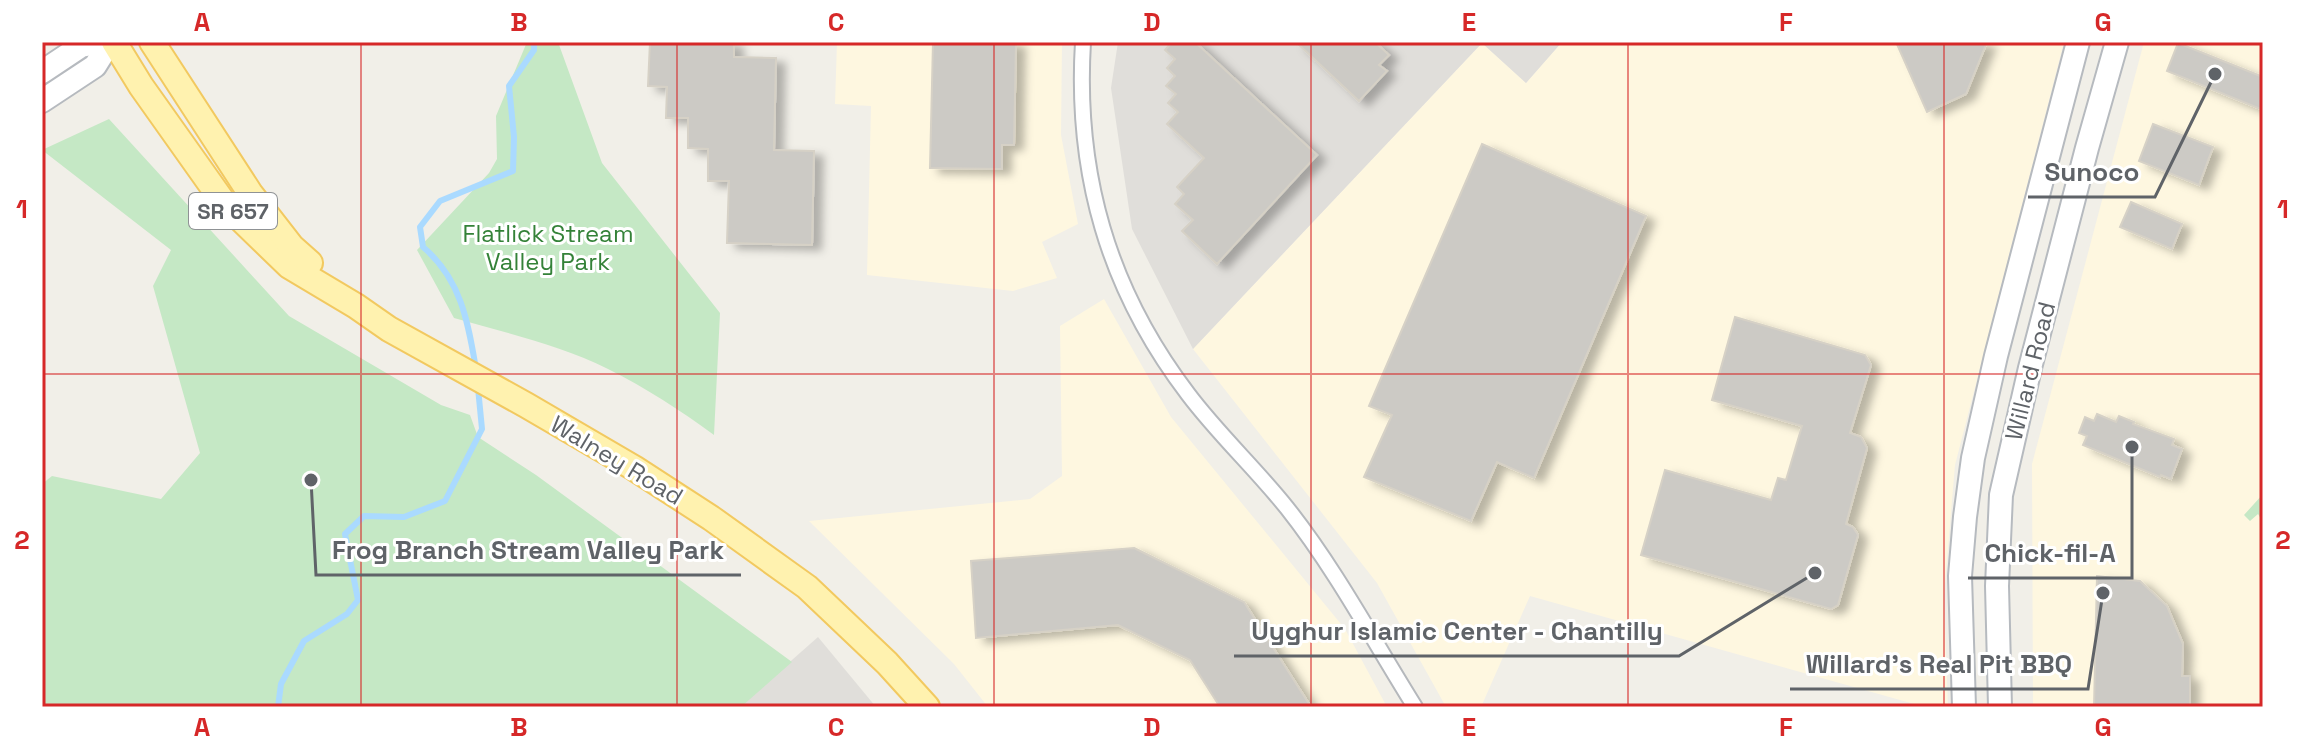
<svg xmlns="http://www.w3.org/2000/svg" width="2305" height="749" font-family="'Space Grotesk',sans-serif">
<defs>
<filter id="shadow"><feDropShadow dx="9" dy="5" stdDeviation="4" flood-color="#0004"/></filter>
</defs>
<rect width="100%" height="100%" fill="#f1efe8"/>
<g fill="#fef7e0">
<polygon points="837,42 1062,42 1061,135 1078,224 1042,242 1057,278 1013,291 867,275 871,106 835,104"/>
<polygon points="1562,42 2064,42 1955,465 1944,596 1948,707 1925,707 1530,596 1481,707 1446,707 1377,583 1193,349 1482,43 1526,83"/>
<polygon points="2144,42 2263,42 2263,707 2033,707 2032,464"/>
<polygon points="1104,299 1171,417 1345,629 1387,707 988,707 954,664 809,521 1030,499 1062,476 1060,326"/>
</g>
<g fill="#e0deda">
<polygon points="1118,42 1562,42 1526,83 1482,43 1193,349 1132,229 1111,88"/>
<polygon points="818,637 876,707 739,707"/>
</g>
<g fill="#c5e8c5">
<path d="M527 42H558L602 163 720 313 714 435C680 410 646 388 608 369 560 345 506 333 454 318L417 250 489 173 497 159 496 116Z"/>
<polygon points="109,119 289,316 441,405 470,415 478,437 536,475 792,662 741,707 42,707 42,484 52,476 161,499 200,453 153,286 171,250 42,150"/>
<polygon points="2263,494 2263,522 2258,514 2250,521 2244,515"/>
</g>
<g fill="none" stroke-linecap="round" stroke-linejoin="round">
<g stroke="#aadaff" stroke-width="6">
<path d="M476 369C468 322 461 279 423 247L420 227 440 201 513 171 514 137 509 86 534 50V42"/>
<polyline points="278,707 281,684 304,641 347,614 358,600 345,534 364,516 404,517 445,501 482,429 478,388"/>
</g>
</g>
<g fill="#cccac5" stroke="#d6d1c6" stroke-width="2" filter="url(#shadow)">
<polygon points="650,42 734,42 734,57 776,58 774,150 814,151 812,245 727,243 729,181 708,181 708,149 688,148 688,118 666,118 667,87 648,86"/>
<polygon points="933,42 1016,42 1014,145 1002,145 1002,169 930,168"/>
<polygon points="1172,42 1195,42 1317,155 1217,264 1182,231 1193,220 1175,204 1184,194 1177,187 1204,158 1167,124 1178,112 1168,103 1176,94 1166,86 1175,76 1167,68 1175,59 1165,50"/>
<polygon points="1296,42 1375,42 1389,55 1379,65 1387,71 1359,101"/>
<polygon points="1896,42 1987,42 1966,94 1927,112"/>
<polygon points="2178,43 2263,77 2263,110 2167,71"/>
<polygon points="2153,124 2213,147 2199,185 2139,161"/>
<polygon points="1482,144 1646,216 1534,478 1497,462 1471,521 1364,477 1392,415 1369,406"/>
<polygon points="2131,202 2182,224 2172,249 2120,227"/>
<polygon points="1735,317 1865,355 1871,365 1850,433 1861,437 1867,448 1846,524 1853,527 1858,535 1838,605 1831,609 1641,555 1665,470 1771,500 1778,478 1786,480 1802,426 1712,400"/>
<polygon points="2097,414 2116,422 2119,416 2134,422 2133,424 2174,439 2172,445 2182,449 2171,479 2161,475 2160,477 2083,445 2087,436 2079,433 2085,417 2094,421"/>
<polygon points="1134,548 1244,602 1311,707 1220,707 1190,660 1118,625 976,638 971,561"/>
<polygon points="2097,576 2140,581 2167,606 2183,644 2182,676 2190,676 2190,707 2094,707"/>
</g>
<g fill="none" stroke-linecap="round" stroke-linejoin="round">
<defs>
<path id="street" d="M1083 42C1075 173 1108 289 1188 394 1218 434 1256 469 1287 508 1336 570 1373 640 1415 707"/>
<g id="secondary">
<polyline points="42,72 81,46 100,42"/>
<polyline points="42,101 95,66 110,42"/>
<polyline points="1964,707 1960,576 1965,517 1973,458 1996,356 2078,42"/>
<polyline points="2000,707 1997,586 2001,495 2030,368 2087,148 2117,42"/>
</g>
<g id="primary">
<polyline points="114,42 141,86 224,203 289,266 356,306 389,329 526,405 634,468 711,518 807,587 887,663 927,707"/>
<polyline points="152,42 250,193 292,247 310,263"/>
</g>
</defs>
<use href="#street" stroke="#b5b8bc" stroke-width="18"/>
<use href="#secondary" stroke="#b6babf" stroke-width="26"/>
<use href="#primary" stroke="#f2c960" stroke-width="28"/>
<use href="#street" stroke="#fff" stroke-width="14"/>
<use href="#secondary" stroke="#fff" stroke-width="22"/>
<use href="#primary" stroke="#fff2af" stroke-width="24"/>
</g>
<path fill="none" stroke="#d62828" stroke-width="2" stroke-opacity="0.55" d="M361 42V707M677 42V707M994 42V707M1311 42V707M1628 42V707M1944 42V707M42 374H2263"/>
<g text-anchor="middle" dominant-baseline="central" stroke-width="6" stroke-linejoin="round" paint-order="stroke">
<rect fill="#fff" stroke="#8f9295" stroke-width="2" x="189" y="193" width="88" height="36" rx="6"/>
<g font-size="22" font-weight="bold" fill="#5f6368">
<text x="233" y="211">SR 657</text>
</g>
<g font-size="24" fill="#348238" stroke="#fff">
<text x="548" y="233">Flatlick Stream<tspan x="548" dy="28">Valley Park</tspan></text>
</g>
<g font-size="24" fill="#5f6368" stroke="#fff">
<text transform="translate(2030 371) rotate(-76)">Willard Road</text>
<text transform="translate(617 460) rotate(31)">Walney Road</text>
</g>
</g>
<path fill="none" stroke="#5f6368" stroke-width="3" d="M2215 74L2155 197H2028M311 480L316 575H741M2132 447L2132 578H1968M1815 573L1679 656H1234M2103 593L2088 689H1790"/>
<g fill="#5f6368" stroke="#fff" stroke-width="3">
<circle cx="2215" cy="74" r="8"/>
<circle cx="311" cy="480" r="8"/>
<circle cx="2132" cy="447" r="8"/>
<circle cx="1815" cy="573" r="8"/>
<circle cx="2103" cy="593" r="8"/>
</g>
<g font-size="26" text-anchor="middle" font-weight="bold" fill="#5f6368" stroke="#fff" stroke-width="6" stroke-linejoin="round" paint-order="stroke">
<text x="2092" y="181">Sunoco</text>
<text x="528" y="559">Frog Branch Stream Valley Park</text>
<text x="2050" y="562">Chick-fil-A</text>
<text x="1457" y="640">Uyghur Islamic Center - Chantilly</text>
<text x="1939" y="673">Willard's Real Pit BBQ</text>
</g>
<rect width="2305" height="749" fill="none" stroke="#ffffff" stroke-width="88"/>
<rect x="44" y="44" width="2217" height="661" fill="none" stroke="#d62828" stroke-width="3"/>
<g font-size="26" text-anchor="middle" font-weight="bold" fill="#d62828">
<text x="202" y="31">A</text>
<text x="519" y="31">B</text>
<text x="836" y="31">C</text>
<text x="1152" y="31">D</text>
<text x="1469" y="31">E</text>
<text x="1786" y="31">F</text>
<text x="2103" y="31">G</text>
<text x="22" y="218">1</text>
<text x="2283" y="218">1</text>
<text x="22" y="549">2</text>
<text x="2283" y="549">2</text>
<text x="202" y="736">A</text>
<text x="519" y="736">B</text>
<text x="836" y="736">C</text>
<text x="1152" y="736">D</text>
<text x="1469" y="736">E</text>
<text x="1786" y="736">F</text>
<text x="2103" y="736">G</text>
</g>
</svg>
